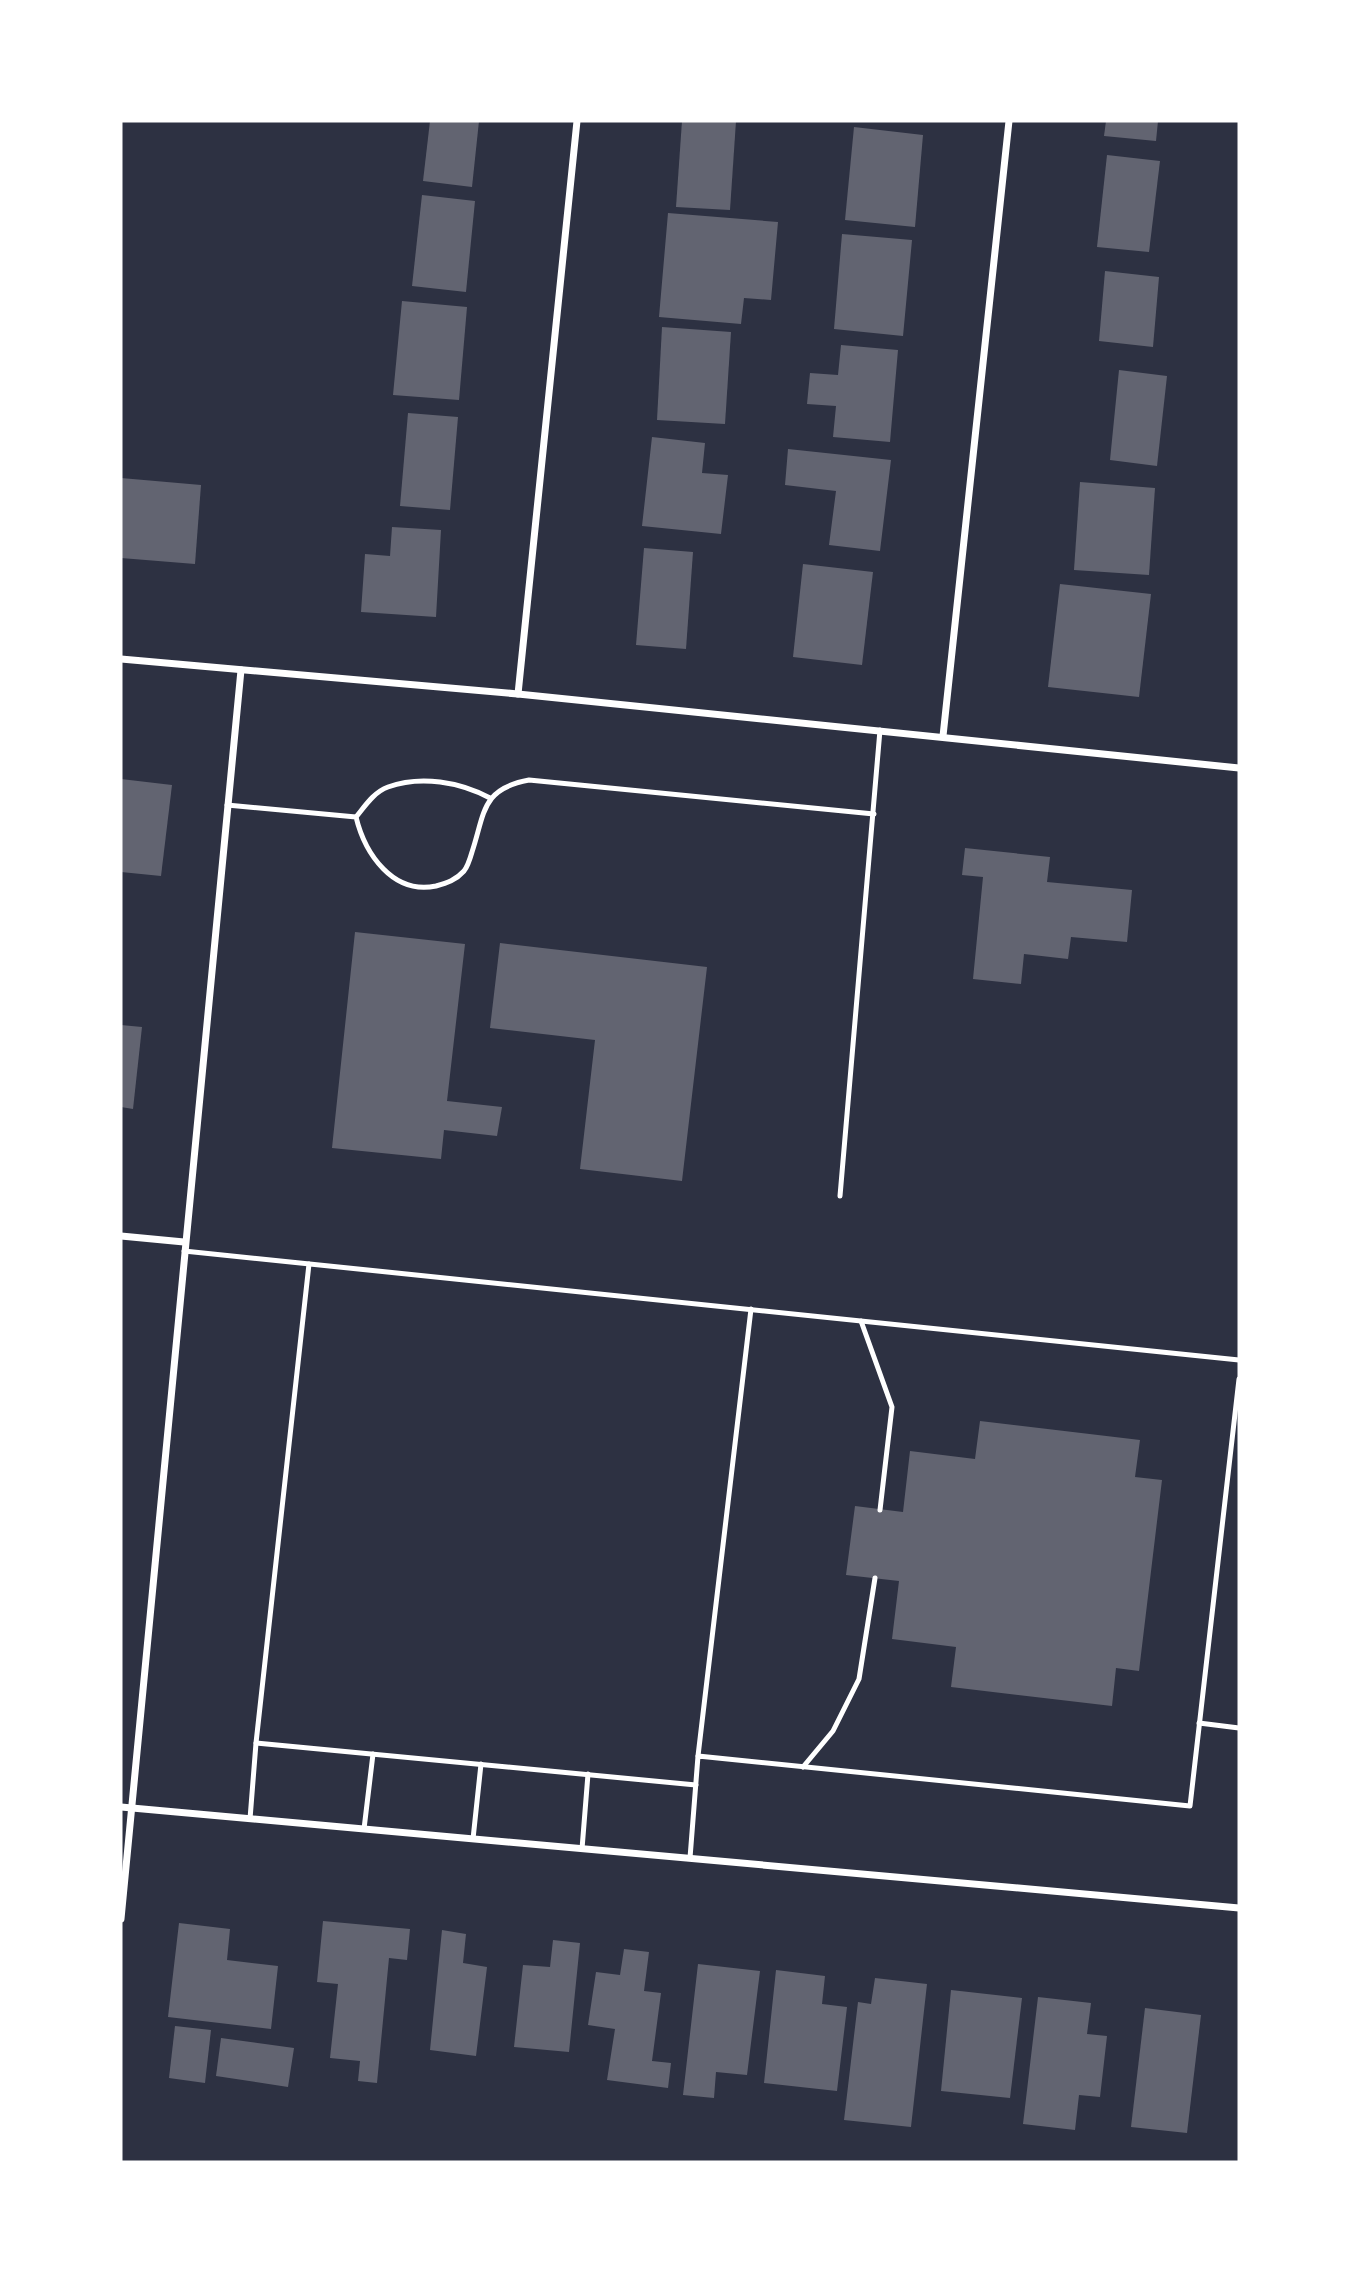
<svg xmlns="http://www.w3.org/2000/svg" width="1360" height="2283" font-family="Roboto,sans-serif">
<rect width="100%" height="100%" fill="#2d3142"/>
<g fill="#626471">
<polygon points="430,121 479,121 472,187 423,181"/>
<polygon points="682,121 736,121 730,210 676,207"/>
<polygon points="1106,121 1158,121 1156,141 1104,136"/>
<polygon points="854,127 923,135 915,227 845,220"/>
<polygon points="1107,155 1160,161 1149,252 1097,247"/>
<polygon points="422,195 475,201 466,292 412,286"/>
<polygon points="668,213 778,222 771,300 744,298 741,324 659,317"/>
<polygon points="842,234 912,240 903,336 834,329"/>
<polygon points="1105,271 1159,277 1153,347 1099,341"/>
<polygon points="402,301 467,307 459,400 393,395"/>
<polygon points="662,327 731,332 725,424 657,420"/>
<polygon points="841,345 898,350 890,442 833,437 836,406 807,404 810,373 838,375"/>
<polygon points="1119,370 1167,376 1157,466 1110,460"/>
<polygon points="408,413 458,417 450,510 400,506"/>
<polygon points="652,437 705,443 702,473 728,475 721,534 642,526"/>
<polygon points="788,449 891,460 880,551 829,545 836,491 785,485"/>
<polygon points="121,478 201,485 195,564 121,558"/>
<polygon points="1080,482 1155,488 1149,575 1074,570"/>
<polygon points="392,527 441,530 436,617 361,612 365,554 390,556"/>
<polygon points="644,548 693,552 686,649 636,645"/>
<polygon points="803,564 873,572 862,665 793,657"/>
<polygon points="1060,584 1151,594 1139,697 1048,687"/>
<polygon points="121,779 172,785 161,876 121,872"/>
<polygon points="965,848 1050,857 1047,882 1132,890 1127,942 1071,937 1068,959 1024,954 1021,984 973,979 983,877 962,875"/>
<polygon points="355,932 465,944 447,1101 502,1107 497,1136 444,1130 441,1159 332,1148"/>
<polygon points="500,943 707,967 682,1181 580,1169 595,1040 490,1028"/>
<polygon points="121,1025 142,1027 133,1109 121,1107"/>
<polygon points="980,1421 1140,1440 1135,1477 1162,1480 1139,1671 1116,1668 1112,1706 951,1687 956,1647 892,1639 899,1581 846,1575 855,1506 903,1512 910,1451 975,1459"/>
<polygon points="323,1921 410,1929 407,1960 389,1958 377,2083 358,2081 360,2061 330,2058 338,1984 317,1982"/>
<polygon points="179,1923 230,1929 227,1960 278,1966 271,2029 168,2017"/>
<polygon points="442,1930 466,1934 463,1963 487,1967 476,2056 430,2050"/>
<polygon points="553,1940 580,1943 569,2052 514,2047 523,1965 550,1967"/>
<polygon points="624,1949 649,1952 644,1991 661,1993 652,2061 671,2063 668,2088 607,2080 615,2029 588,2025 596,1972 620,1975"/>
<polygon points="698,1964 760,1971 747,2075 716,2072 714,2098 683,2095"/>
<polygon points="776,1970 825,1976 822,2004 847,2007 837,2091 764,2083"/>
<polygon points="875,1978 927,1984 911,2127 844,2120 858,2002 871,2004"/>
<polygon points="951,1990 1022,1998 1010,2098 941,2091"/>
<polygon points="1038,1997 1091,2003 1087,2034 1107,2036 1100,2097 1079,2095 1075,2130 1023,2124"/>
<polygon points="1145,2008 1201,2015 1187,2133 1131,2127"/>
<polygon points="175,2026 211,2030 205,2083 169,2078"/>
<polygon points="221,2038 294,2048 288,2087 216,2076"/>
</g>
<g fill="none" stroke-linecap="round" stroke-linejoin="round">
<g stroke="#fff" stroke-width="5">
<path d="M227 805 356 817C365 854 393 895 436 886 447 883 456 880 464 871 468 866 470 859 472 852 485 813 481 789 529 780L874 814"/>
<path d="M356 817C365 806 374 792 388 787 421 775 460 782 490 798"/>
<polyline points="840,1196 880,730"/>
<polyline points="184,1251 1239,1360"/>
<polyline points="309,1264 256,1743 696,1785"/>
<polyline points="861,1321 892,1407 880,1510"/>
<polyline points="1199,1723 1239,1728"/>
<polyline points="698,1756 751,1309"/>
<polyline points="803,1767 833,1731 859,1679 875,1578"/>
<polyline points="250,1819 256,1743"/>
<polyline points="364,1829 373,1754"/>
<polyline points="473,1839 481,1764"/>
<polyline points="582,1849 588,1774"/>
<polyline points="690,1858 698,1756 1190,1806 1239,1379"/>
</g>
<g stroke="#fff" stroke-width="7">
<polyline points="121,659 518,694 1239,768"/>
<polyline points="518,694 577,121"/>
<polyline points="943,736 1009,121"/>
<polyline points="121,1236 184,1242"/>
<polyline points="121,1807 1239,1908"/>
<polyline points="121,1919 241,670"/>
</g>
</g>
<rect width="1360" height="2283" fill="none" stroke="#ffffff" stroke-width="245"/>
</svg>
